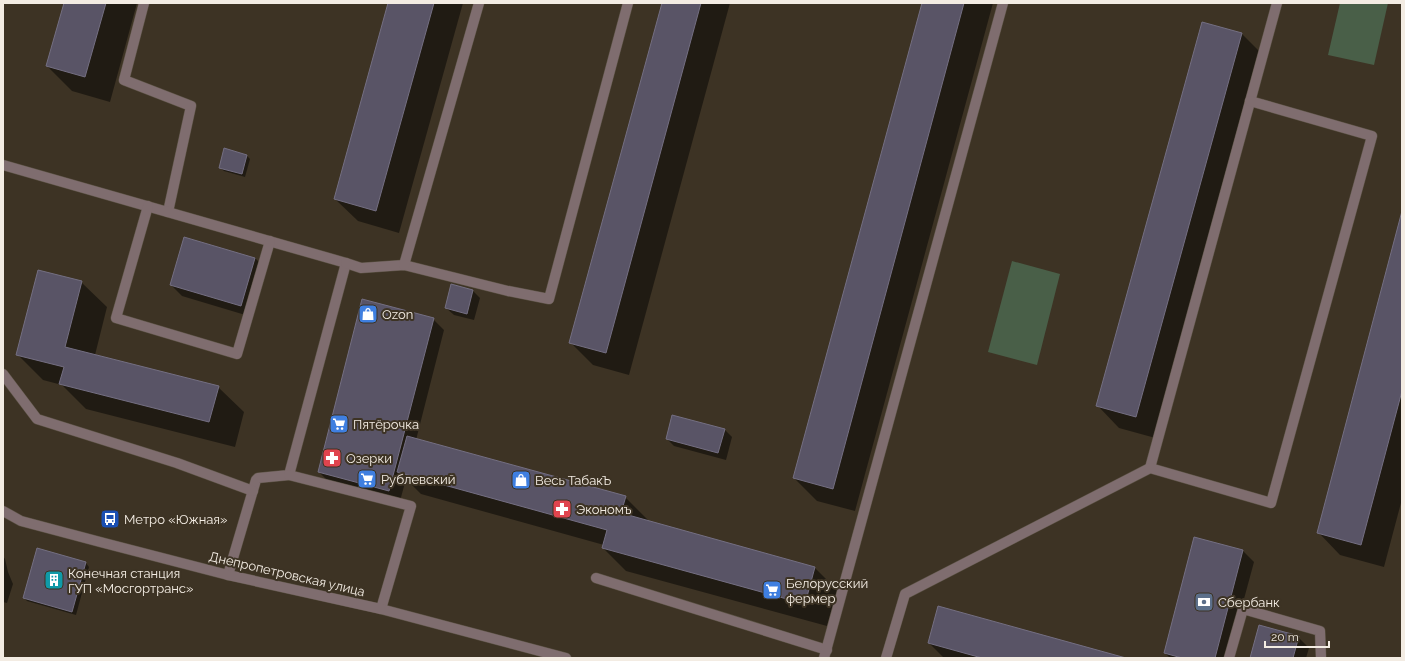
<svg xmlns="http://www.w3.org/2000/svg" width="1405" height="661" font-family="Raleway,sans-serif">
<rect width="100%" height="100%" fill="#3d3324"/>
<g fill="#495f48">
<polygon points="1340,3 1388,3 1374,65 1328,55"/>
<polygon points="1012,261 1060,274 1037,365 988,352"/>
</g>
<g fill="#0007">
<polygon points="65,3 137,3 110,102 72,91 47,66"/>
<polygon points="389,3 463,3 399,233 358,221 335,199"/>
<polygon points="663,3 730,3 629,375 593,365 570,342"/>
<polygon points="923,3 993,3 855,511 817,501 794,478"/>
<polygon points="1203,23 1242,34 1265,57 1159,439 1119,428 1097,405"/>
<polygon points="247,156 250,159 245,177 224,171 220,168"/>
<polygon points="1402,215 1402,499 1384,567 1340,555 1318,532"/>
<polygon points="255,258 266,269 252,317 182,296 171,285"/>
<polygon points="81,282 107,307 95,355 218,387 244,412 235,447 86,409 62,385 43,380 17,354"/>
<polygon points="473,291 480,298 474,320 454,315 446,308"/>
<polygon points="433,319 444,330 416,440 625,497 648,520 647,522 815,568 837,590 827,626 626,571 603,548 604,545 421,494 406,479 400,501 330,483 319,472"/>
<polygon points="725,430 732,437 726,460 674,446 667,439"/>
<polygon points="1195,538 1243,551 1254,562 1228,658 1170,658 1165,653"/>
<polygon points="3,556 5,559 8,572 13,584 7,603 3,602"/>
<polygon points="86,563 89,567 76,615 27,601 24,598"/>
<polygon points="1298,637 1309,648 1306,658 1251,658"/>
<polygon points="929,643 1123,658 944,658"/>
</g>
<g fill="#595466" stroke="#746f82">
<polygon points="64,3 106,3 85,77 46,66"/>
<polygon points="388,3 434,3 376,211 334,199"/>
<polygon points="662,3 701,3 606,353 569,343"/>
<polygon points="922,3 964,3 833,489 793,478"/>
<polygon points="1202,22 1242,33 1136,417 1096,406"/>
<polygon points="224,148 247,155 242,174 219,168"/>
<polygon points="1402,211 1402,391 1361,545 1317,533"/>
<polygon points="184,237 255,258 241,306 170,285"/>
<polygon points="38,270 82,281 65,347 219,386 209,422 59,384 64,367 16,355"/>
<polygon points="451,284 473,290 467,314 445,308"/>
<polygon points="362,299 434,318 389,491 318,472"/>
<polygon points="672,415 725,429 718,453 666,439"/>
<polygon points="407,436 626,496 621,513 815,567 805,604 602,548 607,530 397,472"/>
<polygon points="1194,537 1243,550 1215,658 1182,658 1164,653"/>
<polygon points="37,548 86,562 72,612 23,598"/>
<polygon points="938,606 1126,658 982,658 928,643"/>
<polygon points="1259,625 1299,636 1293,658 1250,658"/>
</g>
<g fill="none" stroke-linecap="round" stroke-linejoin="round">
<defs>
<g id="service">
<polyline points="144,3 124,80 191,106 168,212"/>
<polyline points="3,165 346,263 289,475 258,478 256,480 228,575"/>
<polyline points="148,206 116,318 237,354 270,241"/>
<polyline points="346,263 361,268 404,265 508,291 549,299 628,3"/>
<polyline points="404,265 479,3"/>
<polyline points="3,374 37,419 177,463 253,491"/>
<polyline points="1150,468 1277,3"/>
<polyline points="289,475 411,506 381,609"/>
<polyline points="596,578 827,650"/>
<polyline points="824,658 1003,3"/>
<polyline points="886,658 905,594 1150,468 1271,503 1372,136 1250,101"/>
<polyline points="1229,658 1243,609 1320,631 1321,658"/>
</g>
<polyline id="tertiary" points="3,511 21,521 104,543 228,575 381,609 566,658"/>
</defs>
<use href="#service" stroke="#5a5143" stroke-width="11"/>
<use href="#tertiary" stroke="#5a5143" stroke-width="11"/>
<use href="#service" stroke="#7f6d6f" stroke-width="10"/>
<use href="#tertiary" stroke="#7f6d6f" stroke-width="10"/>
</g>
<defs>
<symbol id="shop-square" viewBox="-11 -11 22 22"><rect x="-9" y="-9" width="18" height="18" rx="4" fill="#3f7fe0" stroke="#3d3324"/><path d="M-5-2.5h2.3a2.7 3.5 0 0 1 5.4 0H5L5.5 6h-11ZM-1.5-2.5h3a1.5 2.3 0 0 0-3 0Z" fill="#fff"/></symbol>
<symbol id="supermarket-square" viewBox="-11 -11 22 22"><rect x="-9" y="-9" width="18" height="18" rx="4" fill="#3f7fe0" stroke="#3d3324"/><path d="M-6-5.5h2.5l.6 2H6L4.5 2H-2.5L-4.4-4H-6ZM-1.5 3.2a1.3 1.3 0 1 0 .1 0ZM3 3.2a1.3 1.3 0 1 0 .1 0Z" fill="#fff"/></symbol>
<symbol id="pharmacy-square" viewBox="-11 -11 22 22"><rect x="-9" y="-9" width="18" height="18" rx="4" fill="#e0444e" stroke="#3d3324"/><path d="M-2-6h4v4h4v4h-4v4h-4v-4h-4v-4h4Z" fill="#fff"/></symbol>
<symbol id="bus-square" viewBox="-11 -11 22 22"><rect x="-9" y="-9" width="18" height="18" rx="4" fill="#1a4fb4" stroke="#3d3324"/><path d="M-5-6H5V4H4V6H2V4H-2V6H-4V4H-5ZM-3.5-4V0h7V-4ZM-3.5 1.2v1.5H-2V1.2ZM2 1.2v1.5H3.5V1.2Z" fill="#fff"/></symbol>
<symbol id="building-square" viewBox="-11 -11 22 22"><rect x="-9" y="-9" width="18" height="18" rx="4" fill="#0f9aa8" stroke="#3d3324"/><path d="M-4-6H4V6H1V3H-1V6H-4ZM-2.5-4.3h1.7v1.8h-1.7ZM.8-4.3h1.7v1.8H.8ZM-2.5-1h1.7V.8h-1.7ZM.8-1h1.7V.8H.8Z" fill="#fff"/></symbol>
<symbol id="bank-square" viewBox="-11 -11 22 22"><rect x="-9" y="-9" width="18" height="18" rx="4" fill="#5c6f8a" stroke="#3d3324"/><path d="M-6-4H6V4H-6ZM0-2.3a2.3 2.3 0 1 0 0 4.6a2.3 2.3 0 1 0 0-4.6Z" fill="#fff"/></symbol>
</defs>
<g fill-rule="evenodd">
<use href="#shop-square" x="357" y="303" width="22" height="22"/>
<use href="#supermarket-square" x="328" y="413" width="22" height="22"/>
<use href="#pharmacy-square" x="321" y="447" width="22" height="22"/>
<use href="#supermarket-square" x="356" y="468" width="22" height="22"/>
<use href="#shop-square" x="510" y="469" width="22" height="22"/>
<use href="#pharmacy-square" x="551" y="498" width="22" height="22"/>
<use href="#bus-square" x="99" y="508" width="22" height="22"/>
<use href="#building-square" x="43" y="569" width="22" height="22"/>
<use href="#supermarket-square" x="761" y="579" width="22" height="22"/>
<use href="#bank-square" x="1193" y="591" width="22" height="22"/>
</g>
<g text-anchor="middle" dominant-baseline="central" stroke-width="4" stroke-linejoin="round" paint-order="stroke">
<g font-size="13" fill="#f3ece3" stroke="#3d3324" text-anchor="start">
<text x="382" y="314">Ozon</text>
<text x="353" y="424">Пятёрочка</text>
<text x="346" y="458">Озерки</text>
<text x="381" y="479">Рублевский</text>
<text x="535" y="480">Весь ТабакЪ</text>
<text x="576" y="509">Экономъ</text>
<text x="124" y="519">Метро «Южная»</text>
<text x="68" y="573">Конечная станция<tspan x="68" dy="15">ГУП «Мосгортранс»</tspan></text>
<text x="786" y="583">Белорусский<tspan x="786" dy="15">фермер</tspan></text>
<text x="1218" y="602">Сбербанк</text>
</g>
<g font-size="13" fill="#f3ece3" stroke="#3d3324">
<text transform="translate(287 574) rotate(13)">Днепропетровская улица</text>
</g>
</g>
<rect width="1405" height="661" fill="none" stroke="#f3ece3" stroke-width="8"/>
<path d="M1265 641v6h64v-6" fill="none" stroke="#f3ece3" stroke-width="2"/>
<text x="1271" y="641" font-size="12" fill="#f3ece3" stroke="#3d3324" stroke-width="3" paint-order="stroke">20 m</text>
</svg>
